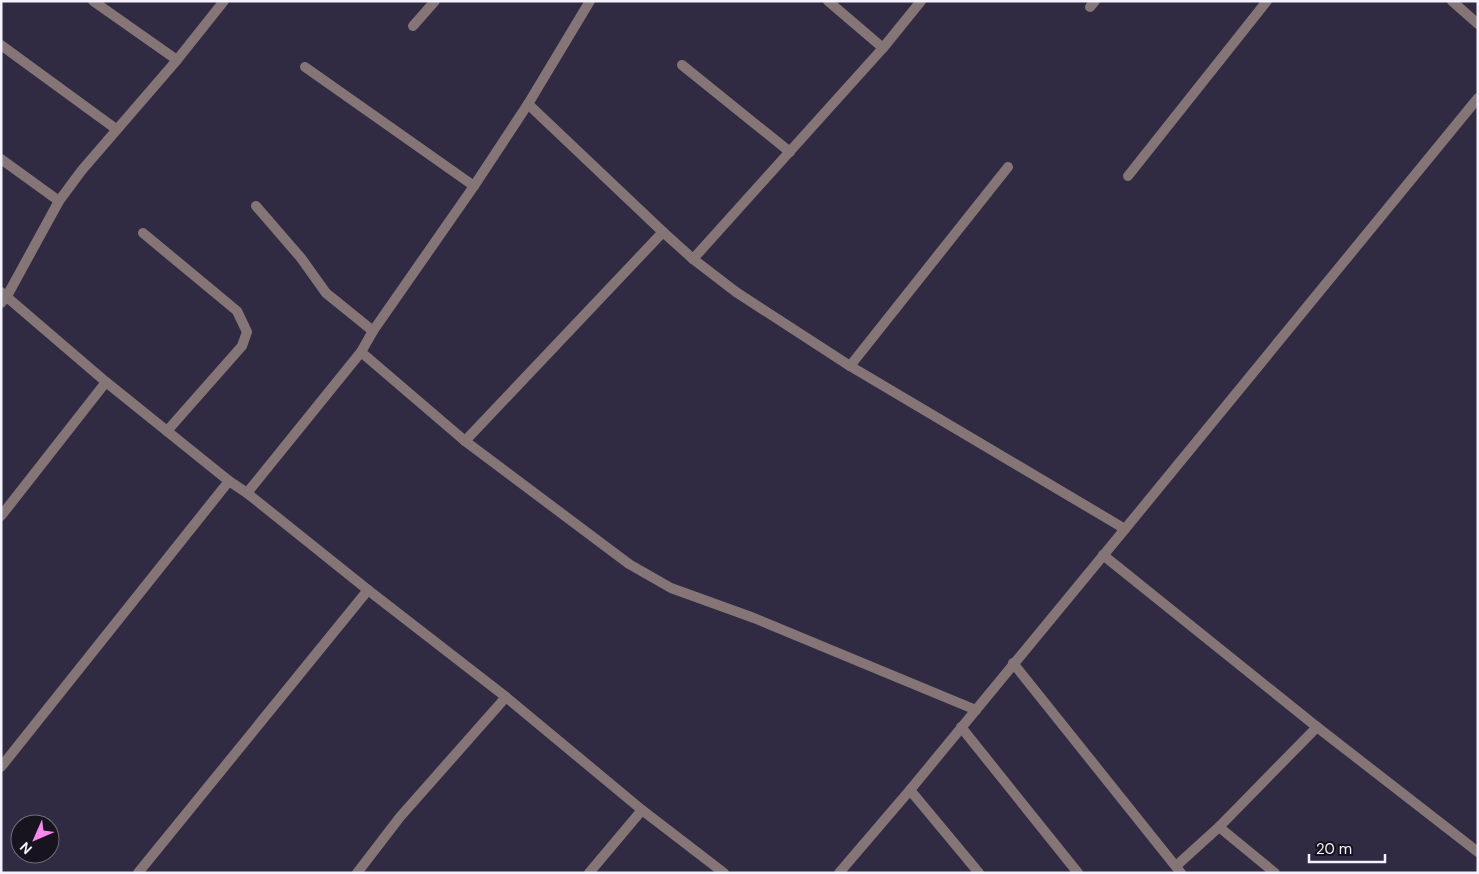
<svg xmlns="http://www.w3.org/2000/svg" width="1479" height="874" font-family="'DM Sans',sans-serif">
<rect width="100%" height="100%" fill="#302a42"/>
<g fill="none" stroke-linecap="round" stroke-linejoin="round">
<g stroke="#857576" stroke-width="10">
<polyline points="93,1 177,60"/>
<polyline points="828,1 883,48"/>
<polyline points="1452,1 1478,24"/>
<polyline points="1090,7 1095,1"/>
<polyline points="413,26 435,1"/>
<polyline points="1,45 116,129"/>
<polyline points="682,65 790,152"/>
<polyline points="305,67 474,186"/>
<polyline points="528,104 663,232 693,259 736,292 850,366 1125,529"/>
<polyline points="1,159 59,201"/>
<polyline points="1128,176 1267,1"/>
<polyline points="256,206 301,258 326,293 373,331"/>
<polyline points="143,233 237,311 247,332 242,346 167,431"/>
<polyline points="693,259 883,48 921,1"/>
<polyline points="1,292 106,382 229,481 247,493 368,590 506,697 642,810 724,873"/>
<polyline points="1,303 7,296 59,201 82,170 177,60 224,1"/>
<polyline points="361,352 465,441 629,564 671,588 754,618 976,710"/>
<polyline points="850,366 1008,167"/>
<polyline points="465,441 663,232"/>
<polyline points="247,493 361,352 373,331 474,186 528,104 590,1"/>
<polyline points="1,516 106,382"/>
<polyline points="1103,555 1317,727 1478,852"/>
<polyline points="1013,663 1181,873"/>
<polyline points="961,727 1078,873"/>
<polyline points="1,767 229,481"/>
<polyline points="910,790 979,873"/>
<polyline points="1219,827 1275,873"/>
<polyline points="1176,866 1219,827 1317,727"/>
<polyline points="138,873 368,590"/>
<polyline points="357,873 400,817 506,697"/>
<polyline points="589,873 642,810"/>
</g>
<polyline stroke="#857576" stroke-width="10" points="839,873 910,790 1125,529 1478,98"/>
</g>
<rect width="1479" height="874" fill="none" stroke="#f4f2fe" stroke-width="5"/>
<g transform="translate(35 839) rotate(225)"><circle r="24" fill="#17141f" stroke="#6f6d78"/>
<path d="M0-4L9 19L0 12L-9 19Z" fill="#f589ee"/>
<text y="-8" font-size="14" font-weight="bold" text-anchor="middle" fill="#f4f2fe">N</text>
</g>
<path d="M1309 854v8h76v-8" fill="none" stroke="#f4f2fe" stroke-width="2.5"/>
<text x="1316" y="854" font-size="15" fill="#f4f2fe" stroke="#17141f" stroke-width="4" paint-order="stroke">20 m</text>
</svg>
